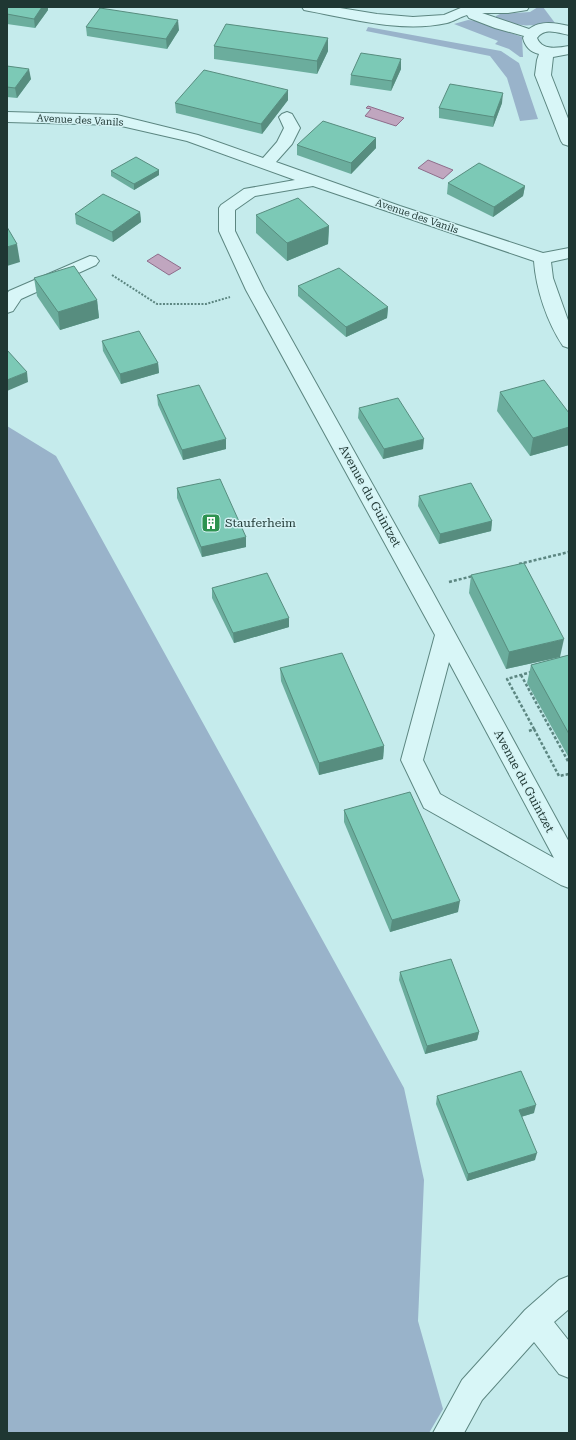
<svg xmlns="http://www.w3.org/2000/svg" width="576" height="1440" font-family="'Roboto Serif',serif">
<rect width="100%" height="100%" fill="#c5ebec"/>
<g fill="#99b3ca">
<path d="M538 7H543L555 23C528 25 523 29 496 18V16L500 14 530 12Z"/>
<polygon points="468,20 477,21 522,37 523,57 520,57 509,49 495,44 498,41 454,24"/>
<polygon points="368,27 501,51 519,63 538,119 520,121 507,78 490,56 366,31"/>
<polygon points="7,426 56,456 404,1088 424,1180 418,1321 443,1409 429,1433 7,1433"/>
</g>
<g fill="#c0a6bf" stroke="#8e6d8b">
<polygon points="368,106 404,118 396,126 365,116 371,109 366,108"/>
<polygon points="428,160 453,170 443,179 418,168"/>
<polygon points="158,254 181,268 169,275 147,261"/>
</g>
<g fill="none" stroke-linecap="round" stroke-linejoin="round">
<defs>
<g id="minor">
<path d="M302 7H334L377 14 413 17 444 15 463 7H529L527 10 508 13H482L529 29C541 20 556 23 569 26V35C558 33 545 27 537 38 542 51 558 48 569 46V54L553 57 551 75 569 121V146L563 144 561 141 535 75 537 60 539 54C530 52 525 46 523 38L524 36 495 28 469 18 467 15C460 17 454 21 447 23 402 33 353 19 309 11L304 10Z"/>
<path d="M7 112 117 115 198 135 263 158 277 142 284 128 279 117 282 114 287 112 292 114 300 128 292 144 276 162 400 206 543 253 569 248V258L551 262 553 278 569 323V348L563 346C547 322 536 289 534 261L313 186 255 196 235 210V231L264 290 431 589 569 842V888L561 885 424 808 401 760 435 635 246 290 219 231V208L221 205 244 189 295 180 187 141 117 125 7 122ZM449 662 554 858 440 794 423 760Z"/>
<polygon points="90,256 96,257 99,261 96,265 21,299 13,311 7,313 7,294 9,291"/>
<polygon points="569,1276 569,1309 554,1322 569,1341 569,1378 559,1374 534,1342 482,1400 464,1433 433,1433 462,1380 525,1310 559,1280"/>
</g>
</defs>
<use href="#minor" stroke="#5c8681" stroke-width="2"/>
<polyline stroke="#5c8681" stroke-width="2" stroke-dasharray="2 1.5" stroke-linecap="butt" points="112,275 157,304 206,304 230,297"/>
<g stroke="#5c8681" stroke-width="2.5" stroke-dasharray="3 2" stroke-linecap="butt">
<polyline points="519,564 569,552"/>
<polyline points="449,582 473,576"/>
<polyline points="521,675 569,763"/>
<polyline points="534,729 559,776 569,774"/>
<polyline points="529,731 534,729 507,679 531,672"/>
</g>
<use href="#minor" fill="#d8f6f7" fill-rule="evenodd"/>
</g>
<g fill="#6bad9d">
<polygon points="7,7 48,7 48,10 35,28 7,24"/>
<polygon points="86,27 179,30 167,49 87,36"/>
<polygon points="214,46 328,51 317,74 214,59"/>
<polygon points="7,66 31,79 17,98 7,97"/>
<polygon points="401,69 391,91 350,85 351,75"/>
<polygon points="288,100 262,134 176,113 175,103"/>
<polygon points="502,103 493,127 439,118 439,108"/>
<polygon points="297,145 376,148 351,174 297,155"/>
<polygon points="159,170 159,175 134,190 111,176 111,171"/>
<polygon points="448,183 525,186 523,196 493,217 447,194"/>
<polygon points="140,212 141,222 113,242 76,224 75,214"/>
<polygon points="256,215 329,226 328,244 287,261 256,233"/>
<polygon points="34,278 97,300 99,318 60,330 37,296"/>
<polygon points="298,286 388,307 387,318 346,337 298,296"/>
<polygon points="102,341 158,363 159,373 121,384 103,351"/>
<polygon points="500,392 569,413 569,445 530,456 497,411"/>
<polygon points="157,395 226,449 183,460 158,405"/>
<polygon points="359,408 423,449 383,459 358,418"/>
<polygon points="177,488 246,547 202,557 177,498"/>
<polygon points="419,496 492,521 491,531 439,544 418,506"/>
<polygon points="471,575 560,657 506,669 469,593"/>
<polygon points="212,588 289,627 234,643 212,598"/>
<polygon points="569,655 569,758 527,683 531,665"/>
<polygon points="280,668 384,746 383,759 319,775 281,681"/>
<polygon points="344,810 458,912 390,932 344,822"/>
<polygon points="400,972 479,1032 477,1040 425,1054 399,980"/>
<polygon points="437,1096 534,1113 521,1117 535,1160 467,1181 436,1104"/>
</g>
<g fill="#578d7f">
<polygon points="42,7 48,7 48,10 35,28 34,19"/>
<polygon points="178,20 179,30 167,49 166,39"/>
<polygon points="328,38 328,51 317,74 317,61"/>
<polygon points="401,59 401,69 391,91 392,81"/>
<polygon points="29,69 31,79 17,98 15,88"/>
<polygon points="288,90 288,100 262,134 261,124"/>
<polygon points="503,93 502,103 493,127 494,117"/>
<polygon points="376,138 376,148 351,174 351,163"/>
<polygon points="159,170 159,175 134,190 134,184"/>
<polygon points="525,186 523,196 493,217 494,207"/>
<polygon points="140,212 141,222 113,242 112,232"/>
<polygon points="329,226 328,244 287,261 287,243"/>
<polygon points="17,244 20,262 7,266 7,247"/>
<polygon points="97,300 99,318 60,330 58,312"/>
<polygon points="388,307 387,318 346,337 346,327"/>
<polygon points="158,363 159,373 121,384 120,374"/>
<polygon points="27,372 28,382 7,391 7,380"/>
<polygon points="569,427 569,445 530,456 533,438"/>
<polygon points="226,439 226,449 183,460 182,450"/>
<polygon points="424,439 423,449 383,459 384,449"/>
<polygon points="492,521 491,531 439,544 440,534"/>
<polygon points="246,537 246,547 202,557 201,547"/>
<polygon points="289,618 289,627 234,643 233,633"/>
<polygon points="564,639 560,657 506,669 509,652"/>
<polygon points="384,746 383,759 319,775 319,763"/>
<polygon points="460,901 458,912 390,932 392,920"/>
<polygon points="479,1032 477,1040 425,1054 427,1046"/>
<polygon points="536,1105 534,1113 517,1118 519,1110"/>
<polygon points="537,1153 535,1160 467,1181 468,1174"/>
</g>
<g fill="#7cc9b6" stroke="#578d7f">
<polygon points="7,7 42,7 34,19 7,14"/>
<polygon points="100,8 178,20 166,39 86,27"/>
<polygon points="226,24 328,38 317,61 214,46"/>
<polygon points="361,53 401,59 392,81 351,75"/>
<polygon points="7,66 29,69 15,88 7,87"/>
<polygon points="204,70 288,90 261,124 175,103"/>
<polygon points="450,84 503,93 494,117 439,108"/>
<polygon points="323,121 376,138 351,163 297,145"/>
<polygon points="136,157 159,170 134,184 111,171"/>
<polygon points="479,163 525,186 494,207 448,183"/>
<polygon points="103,194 140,212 112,232 75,214"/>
<polygon points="298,198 329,226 287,243 256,215"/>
<polygon points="7,227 17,244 7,247"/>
<polygon points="74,266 97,300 58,312 34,278"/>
<polygon points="339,268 388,307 346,327 298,286"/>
<polygon points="139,331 158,363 120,374 102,341"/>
<polygon points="7,350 27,372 7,380"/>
<polygon points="544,380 569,413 569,427 533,438 500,392"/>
<polygon points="199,385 226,439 182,450 157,395"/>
<polygon points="398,398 424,439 384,449 359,408"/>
<polygon points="220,479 246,537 201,547 177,488"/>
<polygon points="471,483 492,521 440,534 419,496"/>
<polygon points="524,563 564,639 509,652 471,575"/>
<polygon points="267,573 289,618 233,633 212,588"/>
<polygon points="342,653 384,746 319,763 280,668"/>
<polygon points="569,655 569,734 531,665"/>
<polygon points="410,792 460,901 392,920 344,810"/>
<polygon points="451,959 479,1032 427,1046 400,972"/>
<polygon points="521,1071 536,1105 519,1110 537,1153 468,1174 437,1096"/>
</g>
<defs>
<symbol id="building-square" viewBox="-11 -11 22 22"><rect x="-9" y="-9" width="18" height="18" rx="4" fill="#2e9350" stroke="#d4f2f4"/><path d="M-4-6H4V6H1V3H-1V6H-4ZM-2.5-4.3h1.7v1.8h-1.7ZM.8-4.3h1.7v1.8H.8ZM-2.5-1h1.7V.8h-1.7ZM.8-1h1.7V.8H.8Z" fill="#fff"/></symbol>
</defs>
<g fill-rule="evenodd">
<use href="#building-square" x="200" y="512" width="22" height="22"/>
</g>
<g text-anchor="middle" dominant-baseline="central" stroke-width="3" stroke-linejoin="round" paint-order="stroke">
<g font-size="10" fill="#1f3733" stroke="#d4f2f4">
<text transform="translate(80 120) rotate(3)">Avenue des Vanils</text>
<text transform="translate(417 216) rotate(19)">Avenue des Vanils</text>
</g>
<g font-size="12" fill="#1f3733" stroke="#d4f2f4">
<text transform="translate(370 496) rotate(61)">Avenue du Guintzet</text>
<text transform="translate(524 781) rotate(62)">Avenue du Guintzet</text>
</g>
<g font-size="12" fill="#1f3733" stroke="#d4f2f4" text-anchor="start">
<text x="225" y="523">Stauferheim</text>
</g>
</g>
<rect width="576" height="1440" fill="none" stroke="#1f3733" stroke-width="16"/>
</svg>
